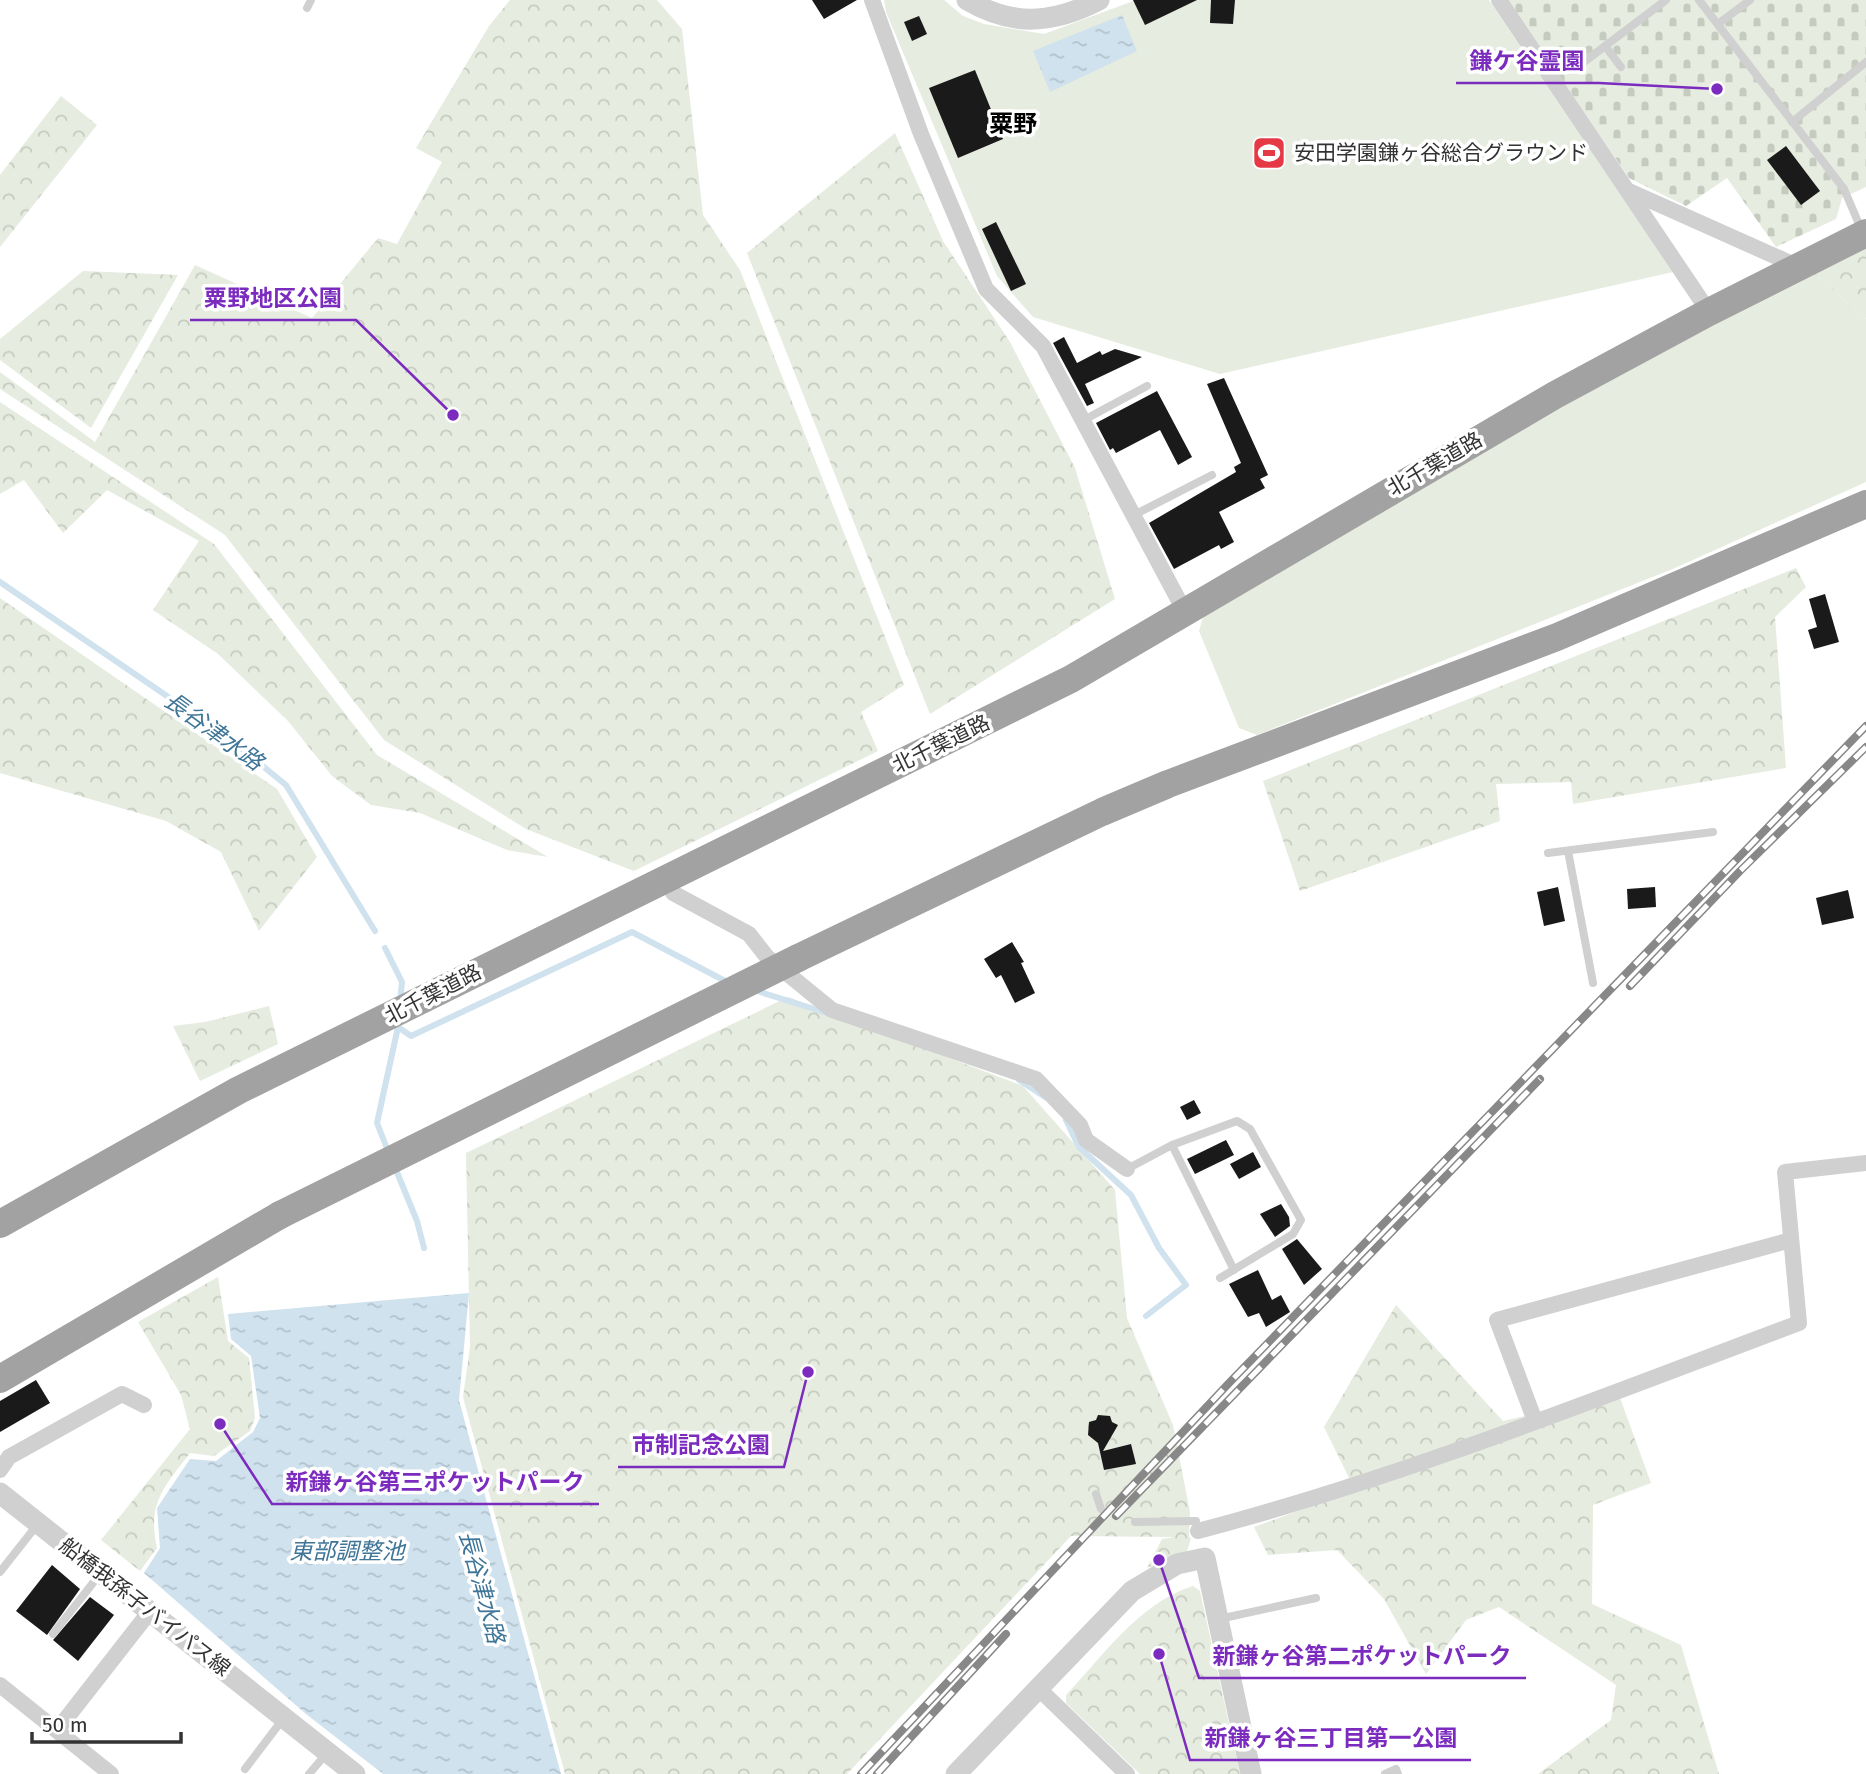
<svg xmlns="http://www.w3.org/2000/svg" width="1866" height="1774" font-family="'Fira Sans','Noto Sans JP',sans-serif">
<defs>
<pattern id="forest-crowns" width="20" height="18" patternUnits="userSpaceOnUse" patternTransform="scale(1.75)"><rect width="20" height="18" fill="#e6ecdf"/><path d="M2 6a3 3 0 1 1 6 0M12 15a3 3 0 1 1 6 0" fill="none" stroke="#c6cbc0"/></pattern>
<pattern id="cemetery-stones" width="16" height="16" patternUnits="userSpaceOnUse" patternTransform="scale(1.75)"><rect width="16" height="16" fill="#e6ecdf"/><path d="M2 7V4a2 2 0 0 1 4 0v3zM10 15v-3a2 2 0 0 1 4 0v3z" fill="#c6cbc0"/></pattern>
<pattern id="water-ripples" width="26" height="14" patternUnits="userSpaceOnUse" patternTransform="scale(1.75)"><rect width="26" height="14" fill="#cfe2ee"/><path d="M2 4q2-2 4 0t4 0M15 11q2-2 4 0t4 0" fill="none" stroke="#b2c2cd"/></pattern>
</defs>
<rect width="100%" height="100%" fill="#fff"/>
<g fill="#e6ecdf">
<polygon points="884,0 944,0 963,16 984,24 1044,34 1136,0 1489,0 1673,272 1220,374 1033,317 997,276 886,12"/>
<polygon points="1811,271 1866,319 1866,482 1675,568 1257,735 1239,728 1199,631 1203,617 1402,493"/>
</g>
<g fill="url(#forest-crowns)">
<polygon points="510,0 657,0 682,29 703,215 740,270 904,685 861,712 878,751 634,871 526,829 384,740 225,535 0,389 0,372 95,442 195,265 312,318 378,238 397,244 442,162 416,148 489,26"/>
<polygon points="61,96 97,125 0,247 0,175"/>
<polygon points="895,133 943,241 1010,342 1075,468 1115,599 930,714 747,253"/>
<polygon points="1866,244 1866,319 1811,271"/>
<polygon points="83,271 178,275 91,428 0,360 0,339"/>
<polygon points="0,402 214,544 377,755 548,857 507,850 420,813 371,805 332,776 288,721 218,654 153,610 199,541 107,490 63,533 24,480 0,494"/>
<polygon points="1796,568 1806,587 1775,617 1786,768 1573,804 1571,782 1496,784 1500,821 1300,891 1263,781"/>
<polygon points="0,598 277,789 317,857 259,931 221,852 166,821 0,773"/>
<polygon points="788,997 1023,1086 1115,1190 1127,1318 1173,1425 1190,1512 1189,1537 1191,1538 1187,1552 1147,1568 1162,1539 1175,1537 1071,1536 847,1774 565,1774 463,1397 470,1347 466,1153"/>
<polygon points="269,1006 278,1044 200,1081 173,1026 205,1022"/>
<path d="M218 1277 228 1341 249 1358 255 1418 250 1431 214 1456 190 1453C164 1487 147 1503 157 1548L140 1571 101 1540 190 1429 181 1395 138 1322Z"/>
<polygon points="1396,1305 1503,1421 1619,1395 1651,1483 1593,1505 1592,1604 1681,1645 1719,1774 1538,1774 1611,1720 1616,1685 1499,1607 1466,1620 1426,1674 1384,1599 1337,1550 1268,1555 1254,1527 1355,1490 1324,1427"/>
<path d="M1193 1586 1200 1591 1240 1774H1140L1066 1703V1695C1103 1656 1139 1603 1193 1586Z"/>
</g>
<polygon fill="url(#cemetery-stones)" points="1508,0 1866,0 1866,187 1842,198 1836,219 1776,247 1727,178 1686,206 1629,178"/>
<g fill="url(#water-ripples)">
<polygon points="1122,15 1137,51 1050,92 1033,51"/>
<polygon points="469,1293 459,1400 561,1774 383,1774 306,1714 144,1573 160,1548 157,1508 190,1459 216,1461 253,1432 260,1418 251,1356 231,1339 228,1314"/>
</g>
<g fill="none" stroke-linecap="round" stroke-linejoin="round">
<g stroke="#cfe2ee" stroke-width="6">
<polyline points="0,582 227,737 286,785 375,931"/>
<polyline points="385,948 402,982 400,1002"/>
<polyline points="754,990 827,1013"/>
<polyline points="398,1027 411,1036 632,932 727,982"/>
<polyline points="1019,1080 1045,1097"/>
<polyline points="1066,1120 1079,1147 1131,1195 1159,1248 1186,1285 1146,1316"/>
<polyline points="388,1151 377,1123 398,1027"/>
<polyline points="394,1165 417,1221 424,1248"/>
</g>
</g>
<g fill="#1a1a1a">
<polygon points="812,0 857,0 824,19"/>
<polygon points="1133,0 1197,0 1145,25"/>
<polygon points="1211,0 1235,0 1233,24 1210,23"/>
<polygon points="919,16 927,34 912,41 904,22"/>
<polygon points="975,70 1003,139 958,158 929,88"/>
<polygon points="1786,146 1820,191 1801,205 1767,160"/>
<polygon points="996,222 1026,284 1011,291 982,229"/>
<polygon points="1064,337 1077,363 1100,351 1102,355 1115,349 1142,357 1085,384 1094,403 1087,406 1053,343"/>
<polygon points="1224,378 1268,475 1260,479 1265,488 1219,512 1234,542 1221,549 1219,545 1174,569 1149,523 1236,472 1234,467 1241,463 1207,384"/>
<polygon points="1157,391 1192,457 1178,465 1160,430 1116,453 1113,448 1110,450 1096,423"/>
<polygon points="1825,594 1839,642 1814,649 1808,630 1817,627 1809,599"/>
<polygon points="1558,887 1565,921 1544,926 1537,892"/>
<polygon points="1655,887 1656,907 1628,909 1627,889"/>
<polygon points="1848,890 1854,918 1822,925 1816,898"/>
<polygon points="1012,942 1024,962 1021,963 1035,993 1015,1003 1001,975 996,978 984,959"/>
<polygon points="1194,1100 1201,1113 1187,1120 1180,1107"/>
<polygon points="1226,1140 1234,1155 1195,1174 1187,1159"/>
<polygon points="1253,1152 1261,1167 1239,1179 1230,1164"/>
<polygon points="1281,1204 1289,1217 1290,1226 1275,1237 1260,1214"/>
<polygon points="1297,1239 1322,1269 1304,1285 1282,1249"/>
<polygon points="1258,1270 1272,1300 1281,1295 1290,1312 1266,1327 1259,1313 1248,1317 1229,1284"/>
<polygon points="36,1380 50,1403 0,1432 0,1401"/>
<polygon points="1098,1415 1110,1416 1112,1422 1118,1425 1103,1451 1131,1444 1136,1464 1104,1470 1098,1443 1088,1435 1089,1422 1096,1420"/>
<polygon points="52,1565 80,1589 47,1635 16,1611"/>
<polygon points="90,1597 114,1615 78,1661 53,1640"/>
</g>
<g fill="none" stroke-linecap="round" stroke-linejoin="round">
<g stroke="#d0d0d0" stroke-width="8">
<polyline points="1699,0 1844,189 1862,231"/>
<polyline points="307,8 311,0"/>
<polyline points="1718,24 1750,0"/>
<polyline points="1605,46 1621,67"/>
<polyline points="1576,68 1666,0"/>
<polyline points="1792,122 1866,62"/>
<polyline points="1082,421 1147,386"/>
<polyline points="1132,516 1212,475"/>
<polyline points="1568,851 1593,983"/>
<polyline points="1548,853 1713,832"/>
<polyline points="1172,1145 1234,1270"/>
<polyline points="1127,1169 1172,1145 1237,1121 1250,1129 1301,1220 1293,1234 1220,1278"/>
<polyline points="1096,1494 1101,1509"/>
<polyline points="1135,1522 1196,1521"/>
<polyline points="0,1572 37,1525"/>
<polyline points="1219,1619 1316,1598"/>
<polyline points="53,1634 100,1574"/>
<polyline points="245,1769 283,1719"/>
<polyline points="309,1774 326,1754"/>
<polyline points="1385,1774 1396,1769 1398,1774"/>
</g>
<g stroke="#d0d0d0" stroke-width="16">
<polyline points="872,0 921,134 986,289 1043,346 1186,614"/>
<polyline points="1499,0 1709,312"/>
<polyline points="1629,191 1797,266"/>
<polyline points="673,893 749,934 767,957 832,1010 1036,1079 1080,1125 1086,1140 1127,1169"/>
<polyline points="1535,1421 1497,1320 1791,1240"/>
<polyline points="0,1470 9,1457 122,1394 144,1405"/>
<path d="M1198 1531C1403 1477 1601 1397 1799 1323L1785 1172 1866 1163"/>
<polyline points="0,1685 111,1774"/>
<polyline points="1038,1688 1127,1774"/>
<polyline points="58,1729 151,1610"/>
</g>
<g stroke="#d0d0d0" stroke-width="21">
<path d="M967 0C1013 27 1053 24 1099 0"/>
<polyline points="0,1493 355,1774"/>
<polyline points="956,1774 1132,1591 1177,1564 1205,1558 1251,1774"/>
</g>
<g stroke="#a2a2a2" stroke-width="28">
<polyline points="798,958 1102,812 1168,784 1557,637 1866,504"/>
<polyline points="0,1224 239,1090 1071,679 1555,395 1709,312 1866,233"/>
<polyline points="0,1379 280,1215"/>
</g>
<defs>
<g id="rail">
<polyline points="1630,986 1740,871 1866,747"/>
<polyline points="1116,1516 1540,1079"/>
<polyline points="861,1774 1230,1382 1866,726"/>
<polyline points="877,1774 1006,1634"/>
</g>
</defs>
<use href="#rail" stroke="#888" stroke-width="8"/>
<use href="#rail" stroke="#fff" stroke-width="5" stroke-dasharray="16" stroke-linecap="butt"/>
<polyline stroke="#a2a2a2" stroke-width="28" points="280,1215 798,958"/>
</g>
<defs>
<symbol id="stadium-square" viewBox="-11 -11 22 22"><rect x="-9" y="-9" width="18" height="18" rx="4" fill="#e63946" stroke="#fff"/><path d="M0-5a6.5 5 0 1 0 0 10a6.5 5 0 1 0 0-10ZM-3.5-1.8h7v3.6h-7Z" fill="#fff"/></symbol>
</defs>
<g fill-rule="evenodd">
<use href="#stadium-square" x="1250" y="134" width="38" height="38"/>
</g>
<g text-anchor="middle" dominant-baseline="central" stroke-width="7" stroke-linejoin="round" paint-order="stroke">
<g font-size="21" fill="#333" stroke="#fff" text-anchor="start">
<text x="1294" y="153">安田学園鎌ヶ谷総合グラウンド</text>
</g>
<g font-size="21" fill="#333" stroke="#fff">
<text transform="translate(1435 464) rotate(-30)">北千葉道路</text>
<text transform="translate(941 744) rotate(-26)">北千葉道路</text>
<text transform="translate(433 994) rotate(-27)">北千葉道路</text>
<text transform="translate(145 1607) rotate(38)">船橋我孫子バイパス線</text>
</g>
<g font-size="23" font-style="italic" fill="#3f7597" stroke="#fff">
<text transform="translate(214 731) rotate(36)">長谷津水路</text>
<text x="347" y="1551">東部調整池</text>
<text transform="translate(482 1587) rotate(75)">長谷津水路</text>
</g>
<g font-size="24" font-weight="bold" fill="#000" stroke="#fff">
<text x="1013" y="124">粟野</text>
</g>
</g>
<path fill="none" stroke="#7b2cbf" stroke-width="2.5" d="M1717 89L1599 83H1456M453 415L356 320H190M808 1372L784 1467H618M220 1424L272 1504H599M1159 1560L1199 1678H1526M1159 1654L1190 1760H1471"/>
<g fill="#7b2cbf" stroke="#fff" stroke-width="2.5">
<circle cx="1717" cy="89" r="7"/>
<circle cx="453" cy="415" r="7"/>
<circle cx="808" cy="1372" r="7"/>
<circle cx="220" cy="1424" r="7"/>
<circle cx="1159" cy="1560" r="7"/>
<circle cx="1159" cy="1654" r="7"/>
</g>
<g font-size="23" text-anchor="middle" font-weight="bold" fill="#7b2cbf" stroke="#fff" stroke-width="7" stroke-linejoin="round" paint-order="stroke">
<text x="1527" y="69">鎌ケ谷霊園</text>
<text x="273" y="306">粟野地区公園</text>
<text x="701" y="1453">市制記念公園</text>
<text x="435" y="1490">新鎌ヶ谷第三ポケットパーク</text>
<text x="1362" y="1664">新鎌ヶ谷第二ポケットパーク</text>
<text x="1331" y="1746">新鎌ヶ谷三丁目第一公園</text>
</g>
<path d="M32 1732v10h149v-10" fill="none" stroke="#333333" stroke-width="3.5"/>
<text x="42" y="1732" font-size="21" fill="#333333" stroke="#ffffff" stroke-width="5" paint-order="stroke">50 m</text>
</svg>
